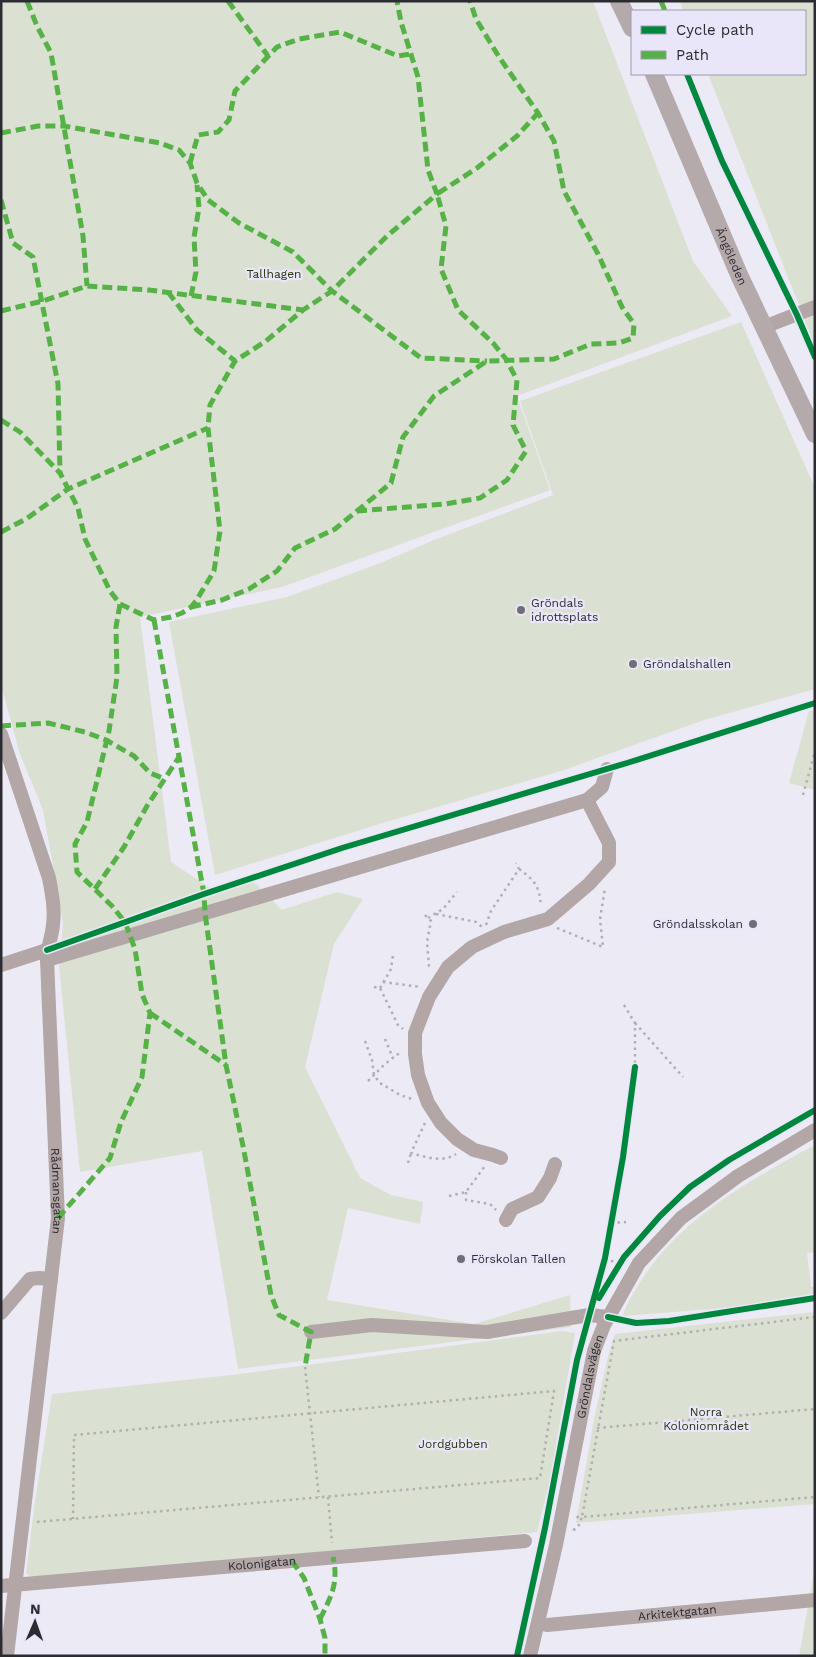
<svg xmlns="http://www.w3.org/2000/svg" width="816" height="1657" font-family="'Work Sans',sans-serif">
<rect width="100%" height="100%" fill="#eceaf5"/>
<g fill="#dae1d2">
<polygon points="1,1 593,1 693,261 732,316 517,396 550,490 282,587 140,617 171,862 216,892 251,879 282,910 337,892 363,899 334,944 305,1067 360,1178 391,1195 423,1202 420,1224 348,1208 327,1300 474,1324 570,1295 571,1327 238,1369 202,1151 80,1172 59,966 63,923 43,810 20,754 1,685"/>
<polygon points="680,1 815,1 815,346 708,74 805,74 805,11 683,11"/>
<polygon points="741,322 815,488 815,689 704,720 561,771 386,822 215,875 169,622 287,597 378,564 434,540 553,495 520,401"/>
<polygon points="815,710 815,790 789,783 809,711"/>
<path d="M815 1145V1252L807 1253 811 1287H815V1301L623 1316C625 1306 631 1298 636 1289 675 1221 748 1181 815 1145Z"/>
<polygon points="815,1312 815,1504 576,1523 594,1419 609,1352 615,1334"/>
<polygon points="562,1331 575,1333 550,1480 537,1532 36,1578 26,1574 34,1508 52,1394 232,1375"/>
<polygon points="815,1567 815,1656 799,1656"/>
</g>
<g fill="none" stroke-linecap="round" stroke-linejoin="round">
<g stroke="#b5aeb1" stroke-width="2.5" stroke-dasharray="2.5 4" stroke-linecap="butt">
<polyline points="803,795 815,751"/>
<path d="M519 869C535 881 539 885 541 906"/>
<polyline points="436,914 476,922 482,927"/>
<polyline points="425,915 431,921 427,942 429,966 431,970"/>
<polyline points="428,918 443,909 457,892"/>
<polyline points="486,925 491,911 519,869 516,863"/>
<polyline points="557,928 603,947 600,919 605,888"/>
<polyline points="383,982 421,987"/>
<polyline points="374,987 380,988 398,1025 403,1029"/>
<polyline points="380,988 391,969 393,955"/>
<polyline points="624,1005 635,1023 635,1067"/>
<polyline points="635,1023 683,1077"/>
<polyline points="385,1039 393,1058"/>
<polyline points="365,1041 372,1060 374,1075 380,1083 400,1095 412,1099"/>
<polyline points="368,1081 385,1064 402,1051"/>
<path d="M425 1123 411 1153C425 1157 443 1163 456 1154"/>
<polyline points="408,1163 411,1153"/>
<polyline points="466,1192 466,1200 490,1204 496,1210"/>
<polyline points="449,1196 466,1192 485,1166"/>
<polyline points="611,1223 626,1222"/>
<polyline points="605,1258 619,1264"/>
<polyline points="815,1317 614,1341 582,1517 815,1497"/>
<polyline points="305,1367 319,1497"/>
<polyline points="597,1428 815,1409"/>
<polyline points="328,1497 332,1543"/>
<polyline points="37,1522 540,1478 554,1391 74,1435 73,1519"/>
<path d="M573 1530C579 1528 580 1522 582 1517H574"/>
</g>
<g stroke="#b2a6a6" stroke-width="14">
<polyline points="764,327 815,307"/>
<path id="s1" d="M1 734 49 878C52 894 55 909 53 925 52 937 47 947 47 960L58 1218 7 1656"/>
<polyline points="47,960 587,800 602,787 607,769"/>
<polyline points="1,965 47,950"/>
<polyline points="501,1158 493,1155 474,1150 457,1139 441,1123 428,1103 418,1075 415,1054 415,1033 429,997 448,967 472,947 504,932 548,919 589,884 609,862 609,843 587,800"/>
<polyline points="506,1220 512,1209 538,1197 550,1178 555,1164"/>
<polyline points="1,1313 30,1279 39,1278 51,1279"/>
<polyline points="311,1332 372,1325 487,1332 589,1315 608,1317"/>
<path id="s2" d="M1 1586 525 1541"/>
<path id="s3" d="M539 1623 547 1625 815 1600"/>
<path id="s4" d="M530 1656 556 1545 594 1351 604 1325 639 1263 681 1218 738 1176 815 1130"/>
</g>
<g stroke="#b4a9ab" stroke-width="18">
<polyline points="619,1 632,28"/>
<path id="s5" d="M654 74 740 277 815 434"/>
</g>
<g stroke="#56b246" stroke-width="5" stroke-dasharray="10 5" stroke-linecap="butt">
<polyline points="27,1 37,26 51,53 83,236 87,286"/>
<polyline points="228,1 268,56"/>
<polyline points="661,1 665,11"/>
<polyline points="1,133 38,126 64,126 160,143 179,150 190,163 197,183 208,200 239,223 293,252 332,291 421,358 487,361"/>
<polyline points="190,163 198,135 218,132 229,120 235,91 277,47 299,39 340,32 398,56 411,54"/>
<polyline points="1,200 13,243 33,257 58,384 60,473"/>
<polyline points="168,292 197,330 235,361"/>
<polyline points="191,296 196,272 194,237 199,208 197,185"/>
<polyline points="1,311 43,301 87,286 149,290 303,310"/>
<polyline points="1,420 20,432 60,473 78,508 85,539 110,591 120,604 154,620 171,617 182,613 191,607 196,601 214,571 220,531 208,428 210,405 235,361 266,341 303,310 332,291 387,236 437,194 428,170 418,77 401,22 397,1"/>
<polyline points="357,511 445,504 480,498 507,480 526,451 513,425 517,380 506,359 493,343 458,310 441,269 446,226 437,194 477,168 517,136 538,113"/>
<polyline points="1,532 26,519 68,489 208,428"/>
<polyline points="191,607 222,600 249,589 277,571 295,548 335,529 357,511 391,483 403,437 434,396 487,361 554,359 591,344 619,343 633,338 634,324 622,307 598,254 564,191 554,141 538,113 499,57 476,19 470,1"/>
<polyline points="154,620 204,894 205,913 226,1065 243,1146 271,1295 279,1315 311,1332 305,1367"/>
<polyline points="1,726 48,723 85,732 106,740 134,756 150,773 165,779"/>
<polyline points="95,889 124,847 147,806 179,757"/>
<polyline points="150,1013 226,1065"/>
<polyline points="58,1218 110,1158 121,1122 142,1077 150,1013 142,994 135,949 125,922 112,906 77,872 75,844 87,822 109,731 117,677 116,627 120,604"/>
<polyline points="292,1561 304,1578 320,1619 325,1638 325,1656"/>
<path d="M320 1619C331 1597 339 1583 333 1557"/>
</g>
<defs>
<g id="cycleway">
<polyline points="687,74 722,161 797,315 815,357"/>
<polyline points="47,950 204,894 342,848 627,763 815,703"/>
<polyline points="599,1298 624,1257 660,1216 690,1187 729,1160 815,1110"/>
<polyline points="608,1317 636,1323 669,1321 815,1298"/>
<polyline points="517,1656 545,1528 577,1360 605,1258 623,1157 635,1067"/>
</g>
</defs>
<use href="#cycleway" stroke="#e9e6f9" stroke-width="9"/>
<use href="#cycleway" stroke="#00873e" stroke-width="6"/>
</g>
<g fill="#6f6e76" stroke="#e9e6f9" stroke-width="2">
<circle cx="521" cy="610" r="5"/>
<circle cx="633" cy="664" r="5"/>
<circle cx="753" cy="924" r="5"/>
<circle cx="461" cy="1259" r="5"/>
</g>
<g text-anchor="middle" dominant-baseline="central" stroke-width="4.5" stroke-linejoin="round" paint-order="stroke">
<g font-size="12" fill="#2c2b32" stroke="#e9e6f9">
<text stroke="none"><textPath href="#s5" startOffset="198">Ängöleden</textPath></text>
<text stroke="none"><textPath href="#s1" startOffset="466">Rådmansgatan</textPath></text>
<text stroke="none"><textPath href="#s4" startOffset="286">Gröndalsvägen</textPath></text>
<text stroke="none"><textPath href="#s2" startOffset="262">Kolonigatan</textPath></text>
<text stroke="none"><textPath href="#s3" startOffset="139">Arkitektgatan</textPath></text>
</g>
<g font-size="12" fill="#27340b" stroke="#e9e6f9">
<text x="274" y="274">Tallhagen</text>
<text x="706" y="1412">Norra<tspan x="706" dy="14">Koloniområdet</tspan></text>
<text x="453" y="1444">Jordgubben</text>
</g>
<g font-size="12" fill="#2c2b32" stroke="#e9e6f9" text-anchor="start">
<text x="531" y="603">Gröndals<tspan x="531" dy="14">idrottsplats</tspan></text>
<text x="643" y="664">Gröndalshallen</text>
<text x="743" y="924" text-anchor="end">Gröndalsskolan</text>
<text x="471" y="1259">Förskolan Tallen</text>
</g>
</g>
<rect width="816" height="1657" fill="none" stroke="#2c2b32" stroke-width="5"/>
<rect x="631" y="10" width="175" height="65" fill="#e9e6f9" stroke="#9d9ba9"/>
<rect x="641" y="26" width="25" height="8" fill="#00873e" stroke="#9d9ba9"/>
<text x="676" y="35" font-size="15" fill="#2c2b32">Cycle path</text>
<rect x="641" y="51" width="25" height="8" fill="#56b246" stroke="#9d9ba9"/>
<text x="676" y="60" font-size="15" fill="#2c2b32">Path</text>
<g transform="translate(35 1622) rotate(2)" stroke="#e9e6f9" stroke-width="4" paint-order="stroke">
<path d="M0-4L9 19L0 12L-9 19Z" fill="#2c2b32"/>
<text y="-8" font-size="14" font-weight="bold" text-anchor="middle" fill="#2c2b32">N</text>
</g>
</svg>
